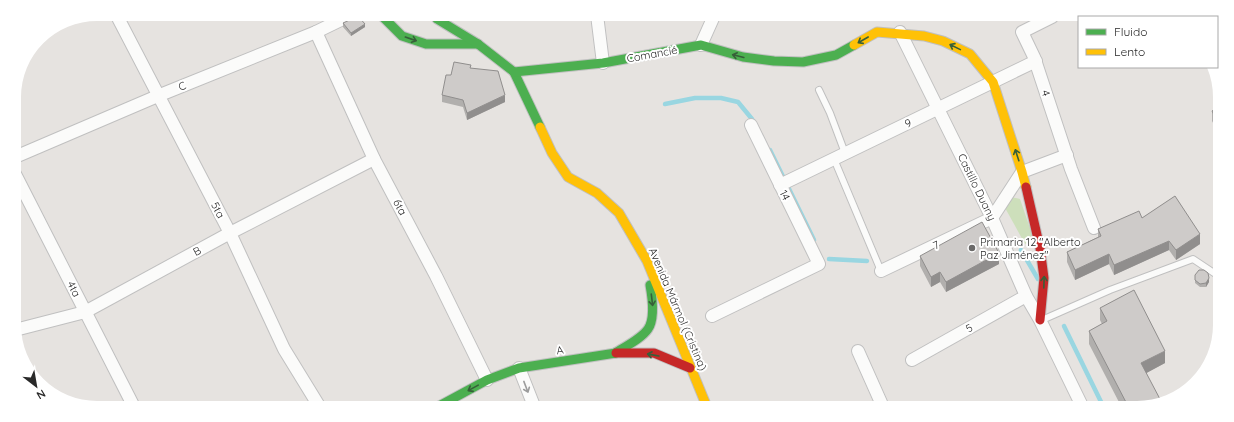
<svg xmlns="http://www.w3.org/2000/svg" width="1234" height="422" font-family="Quicksand,sans-serif">
<rect width="100%" height="100%" fill="#e6e3e0"/>
<polygon fill="#cddfbb" points="1011,197 1020,199 1034,240 1025,244 1004,206"/>
<g fill="none" stroke-linecap="round" stroke-linejoin="round">
<g stroke="#99d6e1" stroke-width="4.5">
<polyline points="665,104 695,98 721,98 738,102 752,119 755,125"/>
<polyline points="770,150 814,240"/>
<polyline points="1021,250 1038,279"/>
<polyline points="829,259 867,261"/>
<polyline points="1064,326 1104,408"/>
</g>
<defs>
<g id="lane">
<polyline points="819,90 830,113 845,153"/>
<polyline points="834,159 881,271"/>
<polyline points="1042,320 1110,290 1193,259 1217,275"/>
</g>
<g id="street">
<polyline points="116,14 230,233 284,349 319,406"/>
<polyline points="597,15 603,63"/>
<polyline points="1052,17 1022,32 1034,57 1071,169 1094,228"/>
<polyline points="316,32 374,159 436,276 487,380"/>
<polyline points="900,32 992,218 1026,296 1040,320 1083,408"/>
<polyline points="701,45 714,16"/>
<polyline points="15,157 160,95 316,32 351,15"/>
<polyline points="15,174 133,405"/>
<polyline points="780,185 1036,61"/>
<polyline points="881,271 992,218 1022,172 1067,155"/>
<polyline points="712,316 819,264 751,125"/>
<polyline points="15,330 85,312 230,233 374,159"/>
<polyline points="858,351 883,407"/>
<polyline points="912,360 1026,296"/>
<polyline points="519,368 534,406"/>
</g>
<g id="fast">
<polyline points="381,15 402,36 426,44 478,44"/>
<polyline points="434,15 437,19 478,44 514,72 540,127"/>
<polyline points="514,72 603,63 701,45 743,57 774,61 803,62 836,55 854,45"/>
<path d="M615 353C626 346 641 339 648 329 655 319 652 296 650 285"/>
<polyline points="439,406 487,380 519,368 616,353"/>
</g>
<g id="slow">
<polyline points="854,45 877,32 924,36 943,41 970,54 993,82 1022,172 1026,187"/>
<polyline points="540,127 552,153 568,177 597,193 619,213 647,261 707,407"/>
</g>
<g id="jam">
<polyline points="1026,187 1040,248 1044,278 1040,320"/>
<polyline points="616,353 654,353 690,368"/>
</g>
</defs>
<use href="#lane" stroke="#c0c0c0" stroke-width="8"/>
<use href="#street" stroke="#c0c0c0" stroke-width="14"/>
<use href="#fast" stroke="#c0c0c0" stroke-width="11"/>
<use href="#slow" stroke="#c0c0c0" stroke-width="11"/>
<use href="#jam" stroke="#c0c0c0" stroke-width="11"/>
<use href="#lane" stroke="#fbfbfa" stroke-width="6"/>
<use href="#street" stroke="#fbfbfa" stroke-width="12"/>
<use href="#fast" stroke="#4caf50" stroke-width="9"/>
<use href="#slow" stroke="#ffc107" stroke-width="9"/>
<use href="#jam" stroke="#c62828" stroke-width="9"/>
</g>
<g fill="#b1afad">
<polygon points="395,15 404,15 399,19"/>
<polygon points="343,23 365,27 351,36 343,27"/>
<polygon points="471,68 505,102 467,120 463,107 442,102 442,95 451,75"/>
<polygon points="1218,107 1218,132 1212,121 1212,111"/>
<polygon points="1142,218 1200,244 1176,260 1169,250 1114,275 1109,264 1075,280 1067,262 1067,252 1098,237 1098,229"/>
<polygon points="920,256 999,264 946,292 940,282 931,287 920,266"/>
<polygon points="1195,275 1209,282 1206,287 1200,287 1195,283"/>
<polygon points="1100,308 1165,363 1146,373 1142,408 1122,408 1089,344 1089,331 1102,324 1100,320"/>
</g>
<g fill="#908e8d">
<polygon points="399,15 404,15 399,19"/>
<polygon points="365,24 365,27 351,36 351,33"/>
<polygon points="505,95 505,102 467,120 467,113"/>
<polygon points="1200,234 1200,244 1176,260 1176,250"/>
<polygon points="1169,241 1169,250 1114,275 1114,265"/>
<polygon points="999,253 999,264 946,292 946,282"/>
<polygon points="1109,254 1109,264 1075,280 1075,270"/>
<polygon points="940,272 940,282 931,287 931,277"/>
<polygon points="1209,278 1209,282 1206,287 1206,283"/>
<polygon points="1165,351 1165,363 1141,376 1141,363"/>
</g>
<g fill="#cecbc9" stroke="#908e8d">
<polygon points="357,15 365,24 351,33 343,23 354,18"/>
<polygon points="454,62 471,65 470,68 498,71 505,95 467,113 463,100 442,95 446,75 451,75"/>
<polygon points="1218,107 1218,122 1212,111"/>
<polygon points="1175,196 1200,234 1176,250 1169,241 1114,265 1109,254 1075,270 1067,252 1101,236 1098,229 1139,211 1142,218"/>
<polygon points="982,222 999,253 946,282 940,272 931,277 920,256"/>
<polygon points="1199,270 1204,270 1208,273 1209,278 1206,283 1200,284 1195,280 1195,275"/>
<polygon points="1134,290 1165,351 1141,363 1161,401 1142,408 1129,408 1089,331 1107,321 1100,308"/>
</g>
<defs><path id="oneway-shaft" d="M-6 0H5M1.5-3L5.5 0L1.5 3" fill="none" stroke-width="1.6" stroke-linecap="round" stroke-linejoin="round"/></defs>
<g stroke="#375f39">
<use href="#oneway-shaft" transform="translate(411 39) rotate(19)"/>
<use href="#oneway-shaft" transform="translate(863 40) rotate(150)"/>
<use href="#oneway-shaft" transform="translate(955 47) rotate(-154)"/>
<use href="#oneway-shaft" transform="translate(738 56) rotate(-166)"/>
<use href="#oneway-shaft" transform="translate(1017 155) rotate(-108)"/>
<use href="#oneway-shaft" transform="translate(1044 282) rotate(-88)"/>
<use href="#oneway-shaft" transform="translate(652 300) rotate(83)"/>
<use href="#oneway-shaft" transform="translate(653 355) rotate(-170)"/>
<use href="#oneway-shaft" transform="translate(473 388) rotate(151)"/>
</g>
<use stroke="#9c9c9c" href="#oneway-shaft" transform="translate(526 387) rotate(69)"/>
<circle fill="#6b6a69" stroke="#fff" stroke-width="1.5" cx="972" cy="248" r="4"/>
<g text-anchor="middle" dominant-baseline="central" stroke-width="4" stroke-linejoin="round" paint-order="stroke">
<g font-size="11" fill="#292929" stroke="#fff">
<text transform="translate(652 54) rotate(-10)">Comancié</text>
<text transform="translate(182 86) rotate(-22)">C</text>
<text transform="translate(1046 93) rotate(72)">4</text>
<text transform="translate(908 123) rotate(-26)">9</text>
<text transform="translate(977 187) rotate(64)">Castillo Duany</text>
<text transform="translate(785 195) rotate(64)">14</text>
<text transform="translate(400 207) rotate(62)">6ta</text>
<text transform="translate(218 210) rotate(63)">5ta</text>
<text transform="translate(936 245) rotate(-26)">7</text>
<text transform="translate(197 251) rotate(-29)">B</text>
<text transform="translate(74 289) rotate(63)">4ta</text>
<text transform="translate(678 309) rotate(67)">Avenida Mármol (Cristina)</text>
<text transform="translate(969 328) rotate(-30)">5</text>
<text transform="translate(560 350) rotate(-9)">A</text>
</g>
<g font-size="11" fill="#292929" stroke="#fff" text-anchor="start">
<text x="980" y="242">Primaria 12 "Alberto<tspan x="980" dy="13">Paz Jiménez"</tspan></text>
</g>
</g>
<path d="M0 0H1234V422H0ZM97 21H1137A76 76 0 0 1 1213 97V325A76 76 0 0 1 1137 401H97A76 76 0 0 1 21 325V97A76 76 0 0 1 97 21Z" fill="#fff" fill-rule="evenodd"/>
<rect x="1078" y="16" width="140" height="52" fill="#ffffff" stroke="#a9a9a9"/>
<rect x="1086" y="29" width="20" height="6" fill="#4caf50" stroke="#a9a9a9"/>
<text x="1114" y="36" font-size="12" fill="#292929">Fluido</text>
<rect x="1086" y="49" width="20" height="6" fill="#ffc107" stroke="#a9a9a9"/>
<text x="1114" y="56" font-size="12" fill="#292929">Lento</text>
<g transform="translate(36 386) rotate(149)" stroke="#ffffff" stroke-width="3" paint-order="stroke">
<path d="M0-3L7 15L0 10L-7 15Z" fill="#292929"/>
<text y="-6" font-size="11" font-weight="bold" text-anchor="middle" fill="#292929">N</text>
</g>
</svg>
